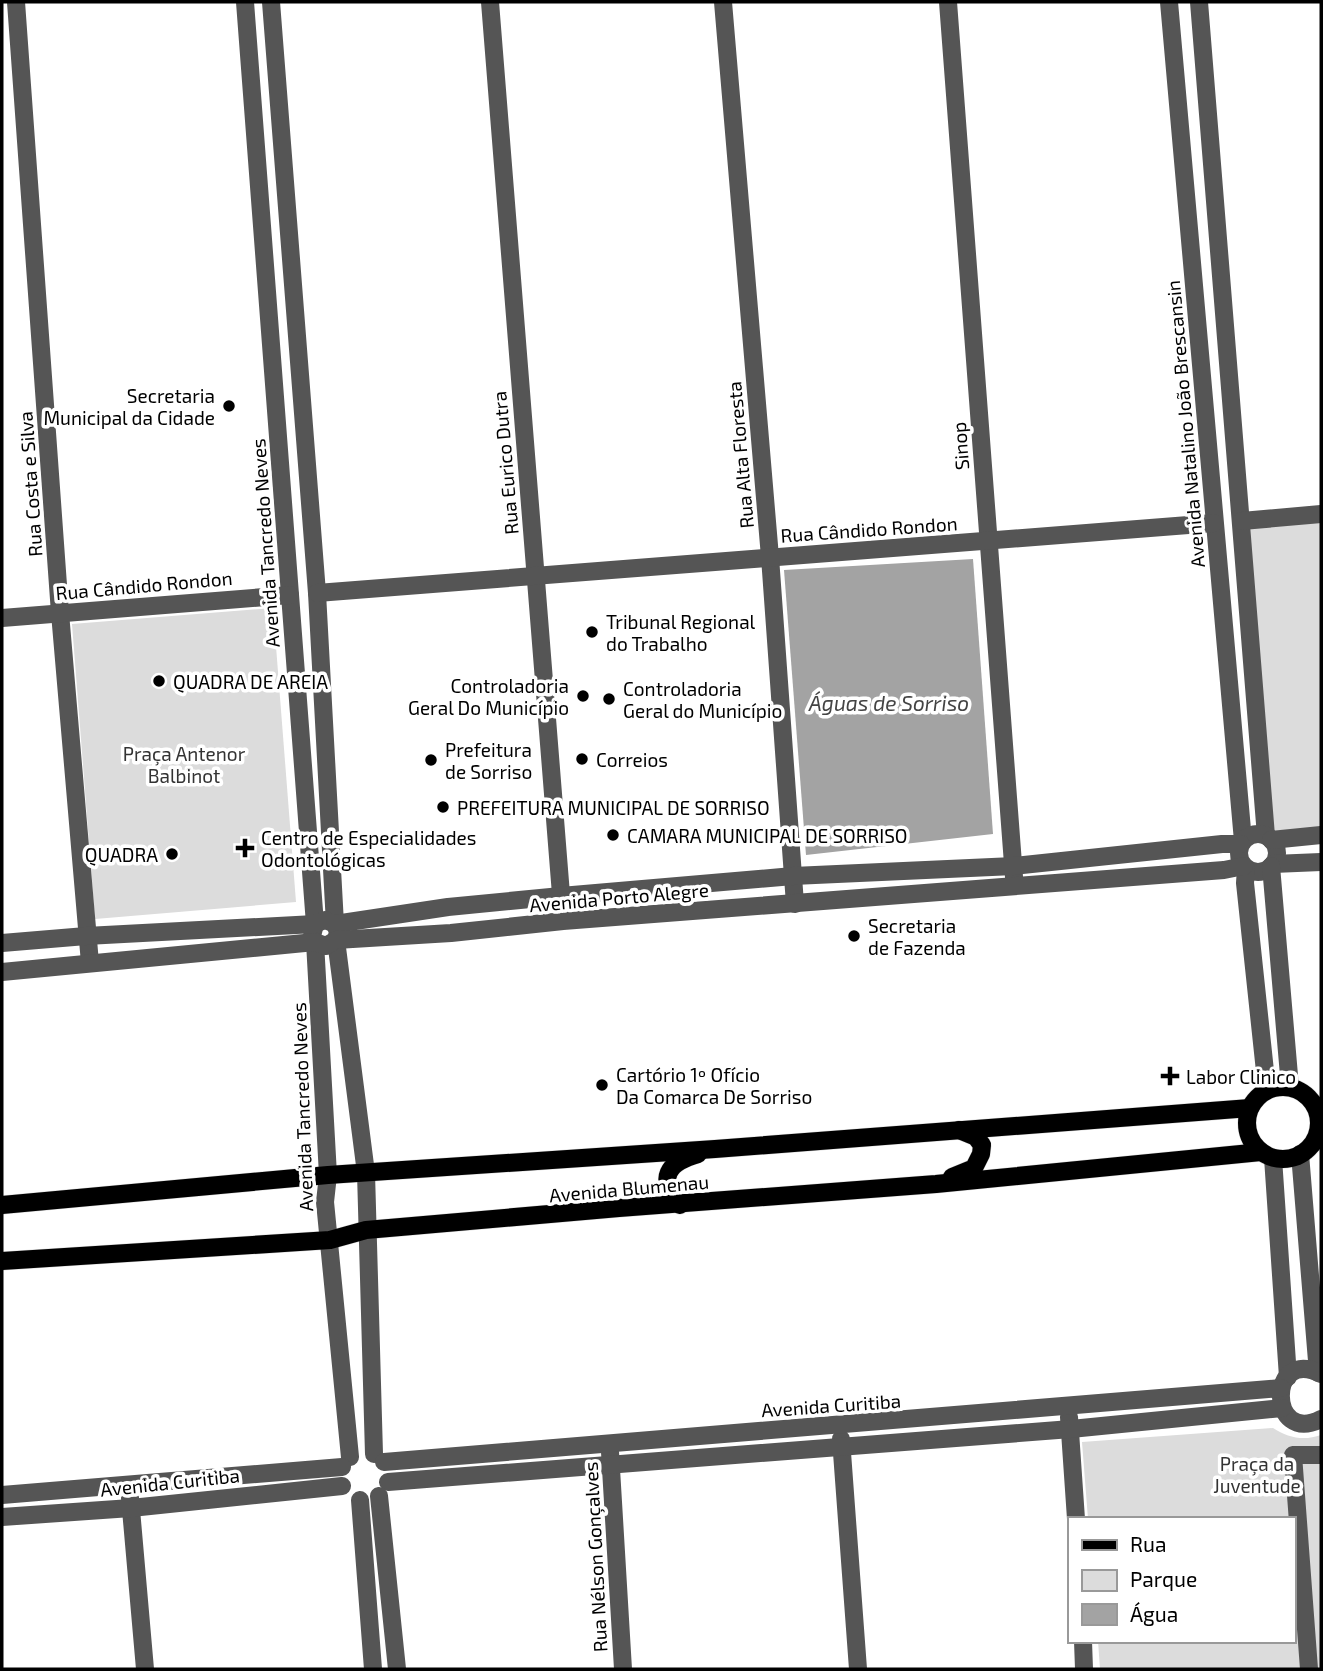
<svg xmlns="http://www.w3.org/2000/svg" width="1323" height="1671" font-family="'Exo 2',sans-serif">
<rect width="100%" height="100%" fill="#fff"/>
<g fill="#dcdcdc">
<polygon points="1321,521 1321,828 1272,831 1249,525"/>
<polygon points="273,608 296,902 95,919 72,624"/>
<path d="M1273 1428C1288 1438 1304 1441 1321 1435V1669H1100L1098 1641H1293V1519H1088L1082 1442Z"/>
</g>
<polygon fill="#a3a3a3" points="973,559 993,834 806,855 784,570"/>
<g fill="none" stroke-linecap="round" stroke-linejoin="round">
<defs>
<g id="major">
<circle cx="1283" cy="1123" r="36"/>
<polyline points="952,1177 974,1168 981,1154 982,1145 976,1137 959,1130"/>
<polyline points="2,1205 328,1175 715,1149 1250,1108"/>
<path d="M680 1205C657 1178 667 1163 698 1154"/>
<polyline points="2,1261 330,1240 366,1230 619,1208 936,1184 1261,1152"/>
</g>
</defs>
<use href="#major" stroke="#dbdbdb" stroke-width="19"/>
<g stroke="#555" stroke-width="18">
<polyline points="16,2 60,613 90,963"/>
<polyline points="245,2 315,924 312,936 315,942 328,1175 325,1202 350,1457"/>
<polyline points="271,2 317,593 335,924 338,932 336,940 366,1173 374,1454"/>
<polyline points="490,2 562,907"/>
<polyline points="723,2 770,557 795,904"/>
<polyline points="948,2 1014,877"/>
<polyline points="1169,2 1243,841"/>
<polyline points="1199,2 1266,836"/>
<polyline points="1242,521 1321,514"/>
<polyline points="317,593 1214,523"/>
<polyline points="2,618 290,595"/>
<circle cx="1258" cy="853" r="19"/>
<polyline points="1271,840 1321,835"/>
<polyline points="1273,864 1321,862"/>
<polyline points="1271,866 1290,1087"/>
<polyline points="1246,869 1245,883 1267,1090"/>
<polyline points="2,943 86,936 315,924 325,920 335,924 448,907 561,896 793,876 1014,866 1222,844 1241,844"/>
<polyline points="2,972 315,942 326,946 336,940 451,933 563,921 1224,870 1244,866"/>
<polyline points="1300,1154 1318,1373"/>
<polyline points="1273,1158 1288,1377"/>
<path d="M1321 1374C1267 1346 1268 1446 1321 1419"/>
<polyline points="1069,1417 1076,1519"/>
<polyline points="841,1439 858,1669"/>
<polyline points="610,1452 623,1669"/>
<polyline points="384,1462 1281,1388"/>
<polyline points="388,1482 1071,1429 1282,1408"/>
<polyline points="2,1495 342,1467"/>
<polyline points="379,1496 397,1669"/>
<polyline points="130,1498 145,1669"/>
<polyline points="360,1500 373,1669"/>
<polyline points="2,1517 131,1508 342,1486"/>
<polyline points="1083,1641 1084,1669"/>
<polyline points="1309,1669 1293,1455 1321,1455"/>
</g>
<use href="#major" stroke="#000" stroke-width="18"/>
</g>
<g fill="#000" stroke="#fff" stroke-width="2.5">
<circle cx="229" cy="406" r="7"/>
<circle cx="592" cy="632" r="7"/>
<circle cx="159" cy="681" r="7"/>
<circle cx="583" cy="696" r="7"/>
<circle cx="609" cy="699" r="7"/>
<circle cx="582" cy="759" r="7"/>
<circle cx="431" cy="760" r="7"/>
<circle cx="443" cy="807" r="7"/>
<circle cx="613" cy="835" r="7"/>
<path d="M241.5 837.5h7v7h7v7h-7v7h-7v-7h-7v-7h7z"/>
<circle cx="172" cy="854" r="7"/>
<circle cx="854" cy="936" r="7"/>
<path d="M1166.5 1065.5h7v7h7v7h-7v7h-7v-7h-7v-7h7z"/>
<circle cx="602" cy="1085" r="7"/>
</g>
<g text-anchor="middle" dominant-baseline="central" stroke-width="7" stroke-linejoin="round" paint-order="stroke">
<g font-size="19" fill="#000" stroke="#fff" text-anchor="start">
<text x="215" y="395" text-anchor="end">Secretaria<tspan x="215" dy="22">Municipal da Cidade</tspan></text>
<text x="606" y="621">Tribunal Regional<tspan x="606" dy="22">do Trabalho</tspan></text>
<text x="173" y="681">QUADRA DE AREIA</text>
<text x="569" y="685" text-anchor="end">Controladoria<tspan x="569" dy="22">Geral Do Município</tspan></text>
<text x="623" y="688">Controladoria<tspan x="623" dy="22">Geral do Município</tspan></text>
<text x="445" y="749">Prefeitura<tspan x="445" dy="22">de Sorriso</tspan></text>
<text x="596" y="759">Correios</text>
<text x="457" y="807">PREFEITURA MUNICIPAL DE SORRISO</text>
<text x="627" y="835">CAMARA MUNICIPAL DE SORRISO</text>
<text x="261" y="837">Centro de Especialidades<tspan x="261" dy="22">Odontológicas</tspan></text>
<text x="158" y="854" text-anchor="end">QUADRA</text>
<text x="868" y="925">Secretaria<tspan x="868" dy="22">de Fazenda</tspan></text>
<text x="616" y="1074">Cartório 1º Ofício<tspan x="616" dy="22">Da Comarca De Sorriso</tspan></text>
<text x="1186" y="1076">Labor Clinico</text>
</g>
<g font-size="19" fill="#000" stroke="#fff">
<text transform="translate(1185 424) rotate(-95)">Avenida Natalino João Brescansin</text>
<text transform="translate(960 446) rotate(-94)">Sinop</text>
<text transform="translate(740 455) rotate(-95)">Rua Alta Floresta</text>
<text transform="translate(505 463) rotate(-95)">Rua Eurico Dutra</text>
<text transform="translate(30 484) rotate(-94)">Rua Costa e Silva</text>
<text transform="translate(869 529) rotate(-4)">Rua Cândido Rondon</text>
<text transform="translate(265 543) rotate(-94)">Avenida Tancredo Neves</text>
<text transform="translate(144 585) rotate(-5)">Rua Cândido Rondon</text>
<text transform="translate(619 897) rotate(-5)">Avenida Porto Alegre</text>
<text transform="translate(302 1107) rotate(-92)">Avenida Tancredo Neves</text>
<text transform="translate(629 1188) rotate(-5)">Avenida Blumenau</text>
<text transform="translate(831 1405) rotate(-4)">Avenida Curitiba</text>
<text transform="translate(170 1482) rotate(-6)">Avenida Curitiba</text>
<text transform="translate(595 1557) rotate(-93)">Rua Nélson Gonçalves</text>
</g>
<g font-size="19" fill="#333" stroke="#fff">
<text x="184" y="753">Praça Antenor<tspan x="184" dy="22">Balbinot</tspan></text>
<text x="1257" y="1463">Praça da<tspan x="1257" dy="22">Juventude</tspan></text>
</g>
<g font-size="21" font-style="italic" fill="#444" stroke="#fff">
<text x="889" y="702">Águas de Sorriso</text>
</g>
</g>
<rect width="1323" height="1671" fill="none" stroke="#000000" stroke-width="7"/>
<rect x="1068" y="1517" width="228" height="126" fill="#ffffff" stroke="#999999" stroke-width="2"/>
<rect x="1082" y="1540" width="35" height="10" fill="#000000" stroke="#999999" stroke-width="2"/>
<text x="1130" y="1552" font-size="21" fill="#000000">Rua</text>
<rect x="1082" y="1570" width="35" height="21" fill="#dcdcdc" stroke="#999999" stroke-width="2"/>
<text x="1130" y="1587" font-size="21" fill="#000000">Parque</text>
<rect x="1082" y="1604" width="35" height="21" fill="#a3a3a3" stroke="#999999" stroke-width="2"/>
<text x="1130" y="1622" font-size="21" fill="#000000">Água</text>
</svg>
